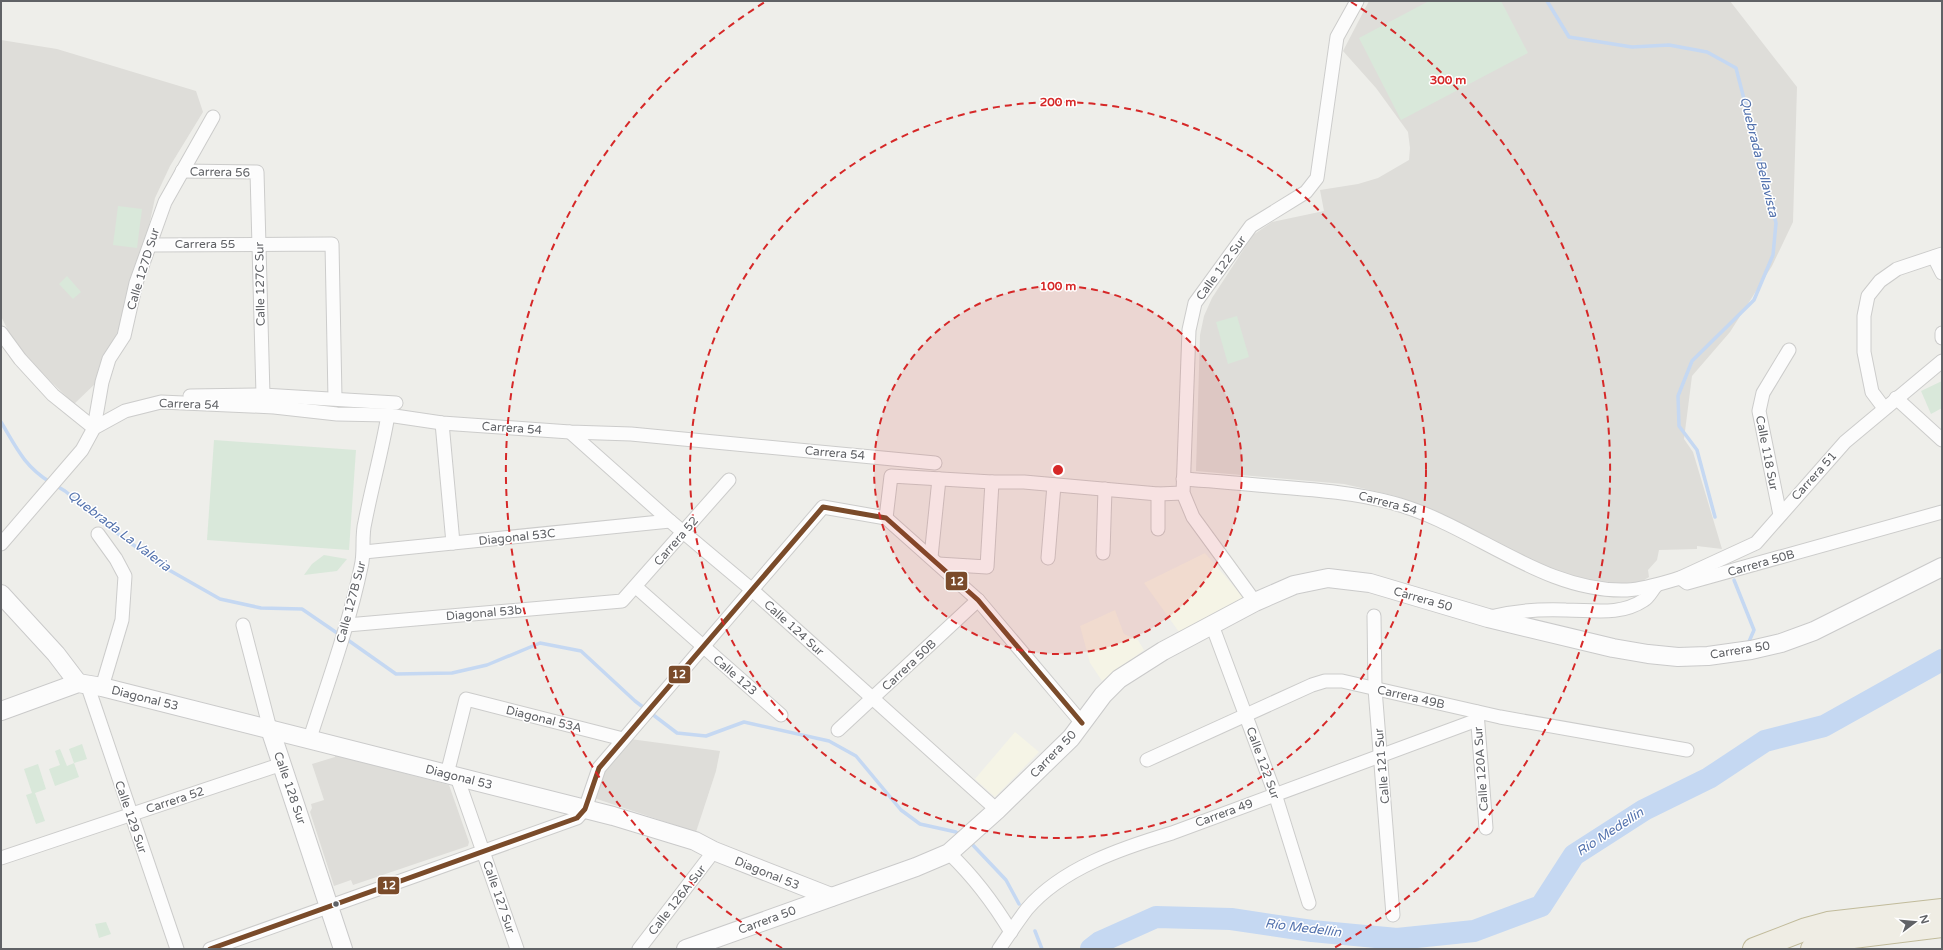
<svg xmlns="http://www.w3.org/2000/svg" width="1943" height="950" font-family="'Varela Round',sans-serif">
<rect width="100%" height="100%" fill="#eeeeea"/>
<g fill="#f5f4e6">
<polygon points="1205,553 1244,598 1179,632 1144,583"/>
<polygon points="1115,610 1124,634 1138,640 1144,650 1102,681 1090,663 1080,626"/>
<polygon points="1015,732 1039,752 995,797 975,779"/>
</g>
<g fill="#deddd9">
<polygon points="1369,1 1730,1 1797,87 1793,222 1772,266 1730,332 1692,376 1684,439 1693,452 1722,549 1697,546 1697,549 1659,550 1657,560 1648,570 1649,577 1641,582 1611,584 1583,580 1552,571 1438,512 1396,496 1344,484 1196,471 1200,335 1204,316 1212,298 1253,235 1272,222 1324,211 1320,190 1358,184 1378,178 1409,160 1410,148 1408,132 1376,88 1343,51"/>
<polygon points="1,40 57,49 196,91 203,112 170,166 155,198 149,226 136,263 123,317 99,380 74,404 22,353 12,339 1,316"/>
<polygon points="630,739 720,751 716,771 696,832 594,798 604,771"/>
<polygon points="335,755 449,785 469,842 468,846 353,885 351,880 334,886 310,812 312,808 311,804 324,800 312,764 335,757"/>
</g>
<g fill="#d9e8da">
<polygon points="1429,1 1501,1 1528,53 1401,120 1359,38"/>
<polygon points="118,206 142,209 137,248 113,245"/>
<polygon points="67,276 81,292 73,299 59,284"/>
<polygon points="1237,316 1249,357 1228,364 1216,322"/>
<polygon points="1942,381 1942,408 1931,414 1921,391"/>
<polygon points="214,440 356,450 349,550 207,540"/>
<polygon points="324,555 347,559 337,571 304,575 312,564"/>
<polygon points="82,744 87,759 74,763 79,777 55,786 49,769 60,765 55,751 60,749 67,766 74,763 69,749"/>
<polygon points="38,764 46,789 35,793 45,821 36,824 26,795 32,793 24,769"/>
<polygon points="106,922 111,934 99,938 95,924"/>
</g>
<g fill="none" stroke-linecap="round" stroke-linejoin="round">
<g stroke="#c5d8f2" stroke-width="3.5">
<polyline points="1547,1 1569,37 1632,47 1669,45 1707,52 1736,68 1776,223 1773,255 1754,300 1692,361 1678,396 1679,426 1697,450 1715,517"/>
<path d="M1 422C16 447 24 466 50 482"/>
<polyline points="55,485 65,491 122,537 169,570 220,599 261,608 302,609 340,635"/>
<polyline points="1734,580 1754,630 1748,644"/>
<polyline points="345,638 396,674 452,673 487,665 540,643 581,651 635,701 677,733 706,736 744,722 829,741 856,756 901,810 920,824 956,832 961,836"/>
<polyline points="969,841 1006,880 1019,904"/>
<polyline points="1035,931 1042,949"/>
</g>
<polyline stroke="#c5d8f2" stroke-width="22" points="1091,949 1100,942 1156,917 1231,919 1312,931 1397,939 1474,931 1541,906 1574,855 1644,810 1709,778 1765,741 1824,726 1942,660"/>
<defs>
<g id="street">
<polyline points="182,171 257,172 263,395"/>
<polyline points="150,245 332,244 335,398"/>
<polyline points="1934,257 1942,273"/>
<polyline points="1,333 20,359 53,395 94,428"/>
<polyline points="1942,333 1942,338"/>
<polyline points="190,396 263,395 396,403"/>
<polyline points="1896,398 1942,440"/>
<polyline points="1884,408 1872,392 1864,352 1864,316 1868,296 1880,281 1897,269 1942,254"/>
<polyline points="442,423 453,543"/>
<polyline points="94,428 102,382 109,359 124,336 136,283 165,202 213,117"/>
<polyline points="570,432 670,521 751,589 997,810"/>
<path d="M1183 479C1215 481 1247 484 1280 487 1318 490 1356 493 1393 503 1472 524 1543 593 1627 590 1645 589 1663 583 1680 578L1687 583 1942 512"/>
<polyline points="1158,494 1158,529"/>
<polyline points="1780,515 1759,411 1763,393 1789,350"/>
<polyline points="886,518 891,476 992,482 1024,482 1158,494 1183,493"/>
<polyline points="98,534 116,559 125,576 122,620 102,687"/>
<polyline points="1,544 82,450 94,428 125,411 161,402 274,407 337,414 388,415 442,423 570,432 631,434 935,463"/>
<polyline points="364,552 670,521"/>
<polyline points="1103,553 1105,489"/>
<polyline points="931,557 939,479"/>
<polyline points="1048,558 1054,485"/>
<polyline points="938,564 987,567 992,482"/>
<polyline points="1680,578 1756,543 1845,442 1942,361"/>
<polyline points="636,587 781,715"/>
<polyline points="1255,602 1193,517 1183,493 1189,330 1195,303 1251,226 1306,192 1317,178 1337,37 1357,1"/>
<polyline points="1374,616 1375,689 1393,915"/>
<path d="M1490 617C1514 611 1541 609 1566 610 1593 610 1620 616 1644 600 1649 597 1652 590 1656 586"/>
<polyline points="243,625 270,729"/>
<polyline points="347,625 622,601 729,480"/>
<polyline points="1212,625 1275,794 1309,903"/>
<polyline points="87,684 177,949"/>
<polyline points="1477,712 1486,828"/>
<polyline points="838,730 978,600"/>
<path d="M310 738C328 682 349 625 361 567 365 552 361 537 365 522 372 486 382 451 388 415"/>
<polyline points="1147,760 1312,685 1325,681 1342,681 1500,717 1687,750"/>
<polyline points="447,774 466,699 623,739"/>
<polyline points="457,777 517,949"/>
<path d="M949 853C974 877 993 902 1011 932"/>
<polyline points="1,858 282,764"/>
<polyline points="210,949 577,818 585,809 599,768 823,507 886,518 978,600 1082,723"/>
<polyline points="639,949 714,851"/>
<path d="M999 949C1008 936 1017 922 1027 909 1062 868 1122 848 1172 833L1477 720"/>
</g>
<g id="secondary">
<polyline points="1,594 56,654 78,683"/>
<polyline points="1,711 78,683 102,687 613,816 695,841 714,851 831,897"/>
<polyline points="270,729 343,949"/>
<polyline points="686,949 916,867 949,853 997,810 1071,738 1103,695 1119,679 1163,651 1255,602 1294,585 1328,578 1370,583 1488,618 1613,648 1648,654 1678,657 1708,656 1751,650 1781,643 1814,631 1942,567"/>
</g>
<g id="highway">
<polyline points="1754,949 1806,929 1828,923 1942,910"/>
<polyline points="1812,949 1845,938 1942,926"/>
</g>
</defs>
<use href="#street" stroke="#cccccb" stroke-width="15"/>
<use href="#secondary" stroke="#cacaca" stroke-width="20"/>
<use href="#highway" stroke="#c1bb9b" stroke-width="24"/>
<use href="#street" stroke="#fcfcfc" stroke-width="13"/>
<use href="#secondary" stroke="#fcfcfc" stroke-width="18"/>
<use href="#highway" stroke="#efede4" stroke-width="22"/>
<defs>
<polyline id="bus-1" points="210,949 577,818 585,809 599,768 823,507 886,518 978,600 1082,723"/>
</defs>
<use href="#bus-1" stroke="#fff" stroke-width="8"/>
<use href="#bus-1" stroke="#7a4b2a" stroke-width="5"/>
</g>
<circle cx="1058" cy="470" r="184" fill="#d62828" fill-opacity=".12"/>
<g fill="none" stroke="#d62828" stroke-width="2" stroke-dasharray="7 5">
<circle cx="1058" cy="470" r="184"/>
<circle cx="1058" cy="470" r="368"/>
<path d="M782 948A552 552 0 0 1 765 2M1351 2A552 552 0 0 1 1334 948"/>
</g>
<circle fill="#606266" stroke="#fff" stroke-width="1.5" cx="336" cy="904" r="3.5"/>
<g text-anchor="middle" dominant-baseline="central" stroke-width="3" stroke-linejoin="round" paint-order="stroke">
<g font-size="12" fill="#606266" stroke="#fff">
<text transform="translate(220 172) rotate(1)">Carrera 56</text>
<text x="205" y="244">Carrera 55</text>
<text transform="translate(1221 268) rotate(-54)">Calle 122 Sur</text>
<text transform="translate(143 269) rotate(-73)">Calle 127D Sur</text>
<text transform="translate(260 284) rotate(-91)">Calle 127C Sur</text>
<text transform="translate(189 404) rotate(2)">Carrera 54</text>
<text transform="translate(512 428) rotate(4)">Carrera 54</text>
<text transform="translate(835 453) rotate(5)">Carrera 54</text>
<text transform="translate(1767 453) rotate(79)">Calle 118 Sur</text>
<text transform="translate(1814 476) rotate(-48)">Carrera 51</text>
<text transform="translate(1388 503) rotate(15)">Carrera 54</text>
<text transform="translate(517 537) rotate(-6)">Diagonal 53C</text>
<text transform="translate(676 541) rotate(-49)">Carrera 52</text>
<text transform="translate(1761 563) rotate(-16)">Carrera 50B</text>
<text transform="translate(1423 599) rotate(16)">Carrera 50</text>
<text transform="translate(351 602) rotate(-75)">Calle 127B Sur</text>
<text transform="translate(484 613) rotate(-5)">Diagonal 53b</text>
<text transform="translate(794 628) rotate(42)">Calle 124 Sur</text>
<text transform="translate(1740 650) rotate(-9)">Carrera 50</text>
<text transform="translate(909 665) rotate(-43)">Carrera 50B</text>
<text transform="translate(735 675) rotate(41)">Calle 123</text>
<text transform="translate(1411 697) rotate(13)">Carrera 49B</text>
<text transform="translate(145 698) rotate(14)">Diagonal 53</text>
<text transform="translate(544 719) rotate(14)">Diagonal 53A</text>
<text transform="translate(1053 754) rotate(-46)">Carrera 50</text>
<text transform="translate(1263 763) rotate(70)">Calle 122 Sur</text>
<text transform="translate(1382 766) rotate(-95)">Calle 121 Sur</text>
<text transform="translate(1481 769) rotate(-94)">Calle 120A Sur</text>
<text transform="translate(459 777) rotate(14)">Diagonal 53</text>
<text transform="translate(290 788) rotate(71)">Calle 128 Sur</text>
<text transform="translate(175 800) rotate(-18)">Carrera 52</text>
<text transform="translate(1224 813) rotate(-20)">Carrera 49</text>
<text transform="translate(131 817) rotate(71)">Calle 129 Sur</text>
<text transform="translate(767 873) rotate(22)">Diagonal 53</text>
<text transform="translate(499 897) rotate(71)">Calle 127 Sur</text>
<text transform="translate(677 900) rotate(-52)">Calle 126A Sur</text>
<text transform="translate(767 920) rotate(-20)">Carrera 50</text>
</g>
<g font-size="13" font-style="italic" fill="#5473ae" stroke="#fff">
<text transform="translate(1759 157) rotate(76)">Quebrada Bellavista</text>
<text transform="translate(119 531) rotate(37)">Quebrada La Valeria</text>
<text transform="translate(1610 832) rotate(-33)">Río Medellín</text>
<text transform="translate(1303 928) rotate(7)">Río Medellín</text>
</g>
</g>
<circle cx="1058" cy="470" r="6" fill="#d62828" stroke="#fff" stroke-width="2"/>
<g font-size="12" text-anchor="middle" font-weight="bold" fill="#d62828" stroke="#fff" stroke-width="3" stroke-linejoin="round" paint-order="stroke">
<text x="1448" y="84">300 m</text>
<text x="1058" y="106">200 m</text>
<text x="1058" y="290">100 m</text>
</g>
<g stroke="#fff" stroke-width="1.5">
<rect x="945" y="571" width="23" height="20" rx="4" fill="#7a4b2a"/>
<rect x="668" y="665" width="23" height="19" rx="4" fill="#7a4b2a"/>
<rect x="377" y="876" width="23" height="19" rx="4" fill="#7a4b2a"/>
</g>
<g font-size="11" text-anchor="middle" font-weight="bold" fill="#fff">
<text x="957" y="585">12</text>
<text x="679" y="678">12</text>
<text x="389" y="889">12</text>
</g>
<rect width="1943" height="950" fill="none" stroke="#606266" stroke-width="4"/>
<g transform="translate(1915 922) rotate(74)" stroke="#ffffff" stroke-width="3" paint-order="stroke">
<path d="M0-3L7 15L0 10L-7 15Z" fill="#606266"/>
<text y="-6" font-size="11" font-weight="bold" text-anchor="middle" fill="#606266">N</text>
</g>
</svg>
